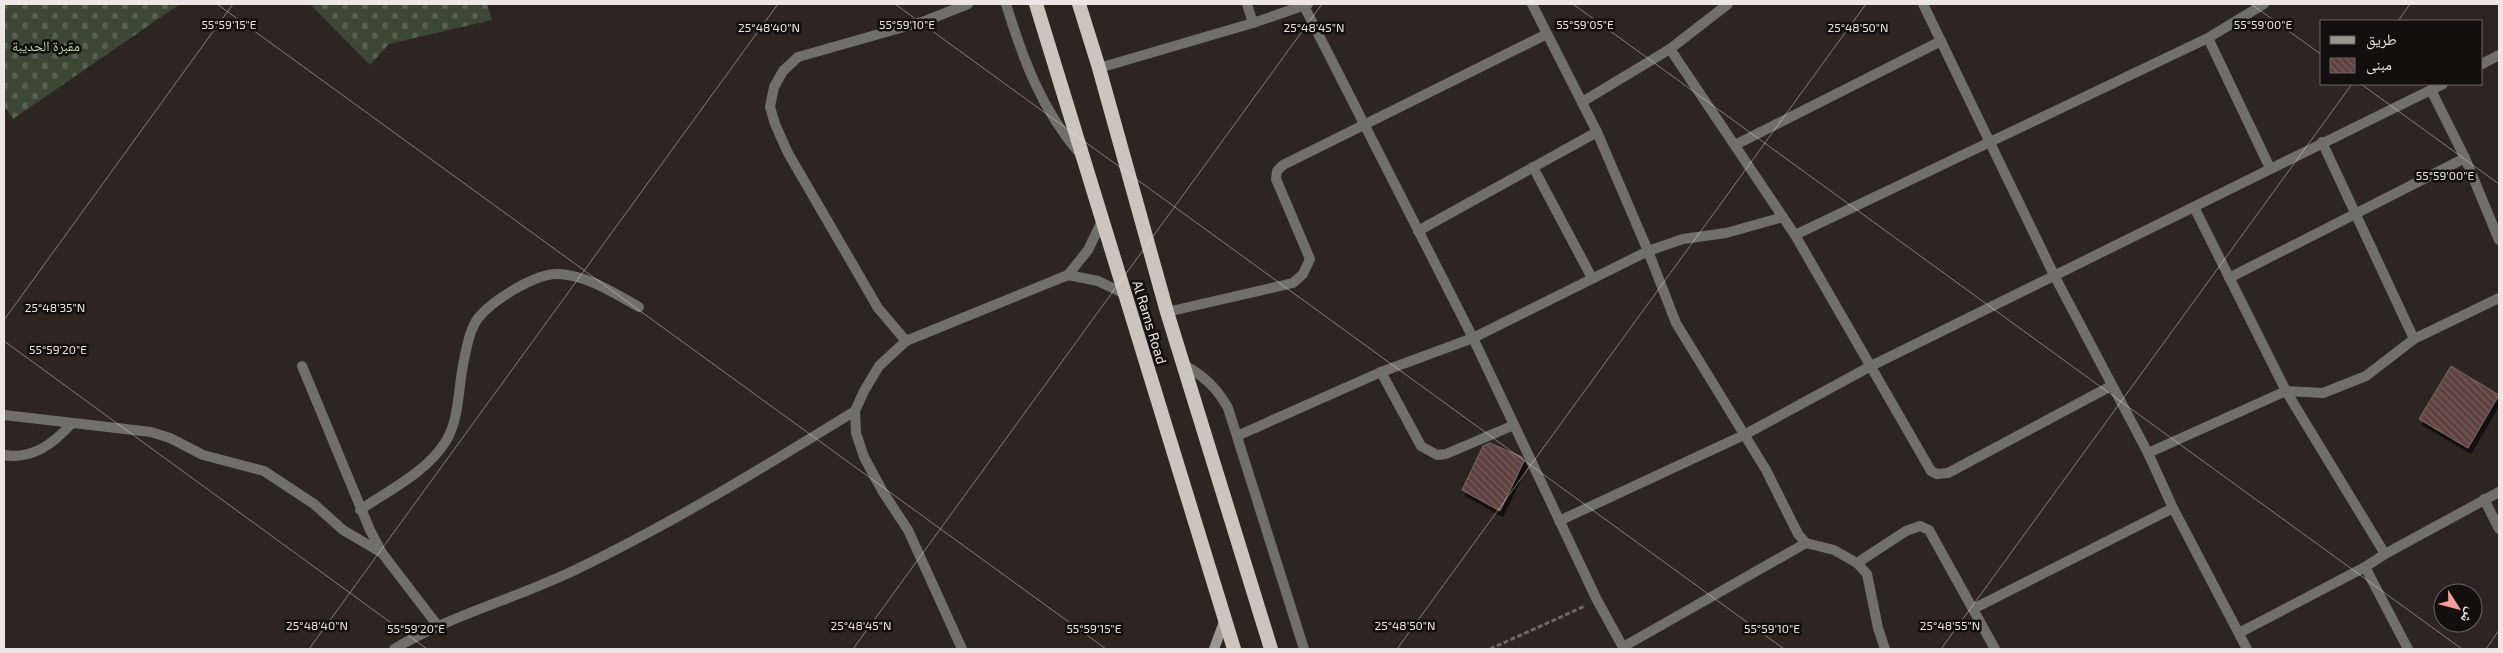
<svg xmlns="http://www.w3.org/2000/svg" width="2503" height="653" font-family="'Exo 2','Noto Naskh Arabic',sans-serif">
<defs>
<pattern id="cemetery-stones" width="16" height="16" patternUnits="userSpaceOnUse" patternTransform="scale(1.25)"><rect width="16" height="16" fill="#3c4736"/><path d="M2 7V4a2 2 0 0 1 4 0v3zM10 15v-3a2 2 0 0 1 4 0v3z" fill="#586253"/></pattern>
<pattern id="building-back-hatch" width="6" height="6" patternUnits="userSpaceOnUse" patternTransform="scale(1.25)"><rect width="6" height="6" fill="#5f423f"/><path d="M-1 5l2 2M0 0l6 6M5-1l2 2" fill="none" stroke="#765d5b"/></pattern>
<filter id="shadow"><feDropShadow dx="3" dy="5.5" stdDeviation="0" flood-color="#0009"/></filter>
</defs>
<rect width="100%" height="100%" fill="#2d2522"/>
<g fill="url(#cemetery-stones)">
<polygon points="4,4 180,4 13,119 4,106"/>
<polygon points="310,4 487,4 492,20 389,44 370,65"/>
</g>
<g fill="url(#building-back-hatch)" stroke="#756b6a" filter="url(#shadow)">
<polygon points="2451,366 2499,395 2468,448 2419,419"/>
<polygon points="1490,443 1522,457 1524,461 1500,511 1462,490 1483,446"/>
</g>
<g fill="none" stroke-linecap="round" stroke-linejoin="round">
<polyline stroke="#6e6764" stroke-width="3" stroke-dasharray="5 2.5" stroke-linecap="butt" points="1490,649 1585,606"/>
<polyline stroke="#716f6c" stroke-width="10" points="1381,372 1421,446 1437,455 1446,454 1514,425"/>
<g stroke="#716f6c" stroke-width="10">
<path d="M1006 4C1023 59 1041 109 1080 154"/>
<polyline points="1247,4 1253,23"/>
<polyline points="1532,4 1597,132 1648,251 1676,323 1766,470 1798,534 1806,543 1834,550 1857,563 1867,574 1878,628 1885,649"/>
<polyline points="1304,6 1473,338 1597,600 1624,649"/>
<polyline points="2208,38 2270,168"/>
<polyline points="1670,49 1795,235 1931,471 1937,474 1948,473 2111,386"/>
<polyline points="2482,64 2499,55"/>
<polyline points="1099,68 1253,23 1308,4"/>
<polyline points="2431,90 2465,158 2499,240"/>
<polyline points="1582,102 1670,49 1728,4"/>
<polyline points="2322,142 2414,339"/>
<polyline points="1735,145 1941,41"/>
<polyline points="1533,167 1592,278"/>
<polyline points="2194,207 2286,391 2385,554"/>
<polyline points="1418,231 1597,132"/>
<polyline points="1795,235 2208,38 2264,4"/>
<polyline points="1068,275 1098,281 1125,294"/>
<polyline points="2229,278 2465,158"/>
<polyline points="1167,312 1293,283 1303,274 1310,259 1276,179 1277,171 1283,165 1547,34"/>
<polyline points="906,341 878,308 788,153 775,124 770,107 774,87 783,71 798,57 925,21 968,4"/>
<path d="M1184 365C1204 376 1217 388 1228 408L1304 649"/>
<polyline points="302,366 370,530 382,553 438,626"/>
<polyline points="4,415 151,432 170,438 203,455 264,471 314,504 343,530 382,553"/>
<polyline points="1237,436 1381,372 1473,338 1648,251 1683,239 1726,233 1783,217"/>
<polyline points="2148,453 2286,391 2323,393 2366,376 2414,339 2499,298"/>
<path d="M4 455C33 460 54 443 72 423"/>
<polyline points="2484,499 2499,529"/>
<path d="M360 510C389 490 427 472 446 441 460 418 458 386 464 360 467 346 470 328 479 317 493 300 536 273 558 274 587 275 614 293 639 307"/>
<polyline points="1559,521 1744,435 1871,366 2443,84"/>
<polyline points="1857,563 1906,531 1920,526 1929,530 1995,649"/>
<polyline points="2365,567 2408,649"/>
<polyline points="1973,609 2173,508"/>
<polyline points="2239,633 2365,567 2385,554 2499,492"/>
<polyline points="1623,647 1806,543"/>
<path d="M394 649C451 615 515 599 575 570 671 524 764 467 855 411"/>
<polyline points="962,649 908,530 883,492 864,457 856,433 855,411 864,391 879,366 906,341 1068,275 1088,250 1102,221"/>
</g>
<polyline stroke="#716f6c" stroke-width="10" points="1923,4 2054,275 2148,453 2173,508 2247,649"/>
<polyline stroke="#9b9792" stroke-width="10" points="1214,649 1225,619"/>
<g stroke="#cbc5be" stroke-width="14">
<polyline points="1036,4 1234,649"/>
<polyline points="1079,4 1099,68 1167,312 1271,649"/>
</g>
</g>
<path fill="none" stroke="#ece7e4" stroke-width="1" stroke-opacity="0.45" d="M217 4 1106 649M895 4 1784 649M1573 4 2462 649M2251 4 2322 55M2398 21 2410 4M2361 84 2499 184M4 320 233 4M4 341 427 649M309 649 778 4M853 649 1322 4M1397 649 1866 4M1941 649 2352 84M2486 649 2499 630"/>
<g text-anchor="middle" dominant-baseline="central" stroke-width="5" stroke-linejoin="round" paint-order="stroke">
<g font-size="14" fill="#b9d7a9" stroke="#120f0e">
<text x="46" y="45">مقبرة الحديبة</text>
</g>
<g font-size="14" fill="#ece7e4" stroke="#120f0e">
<text transform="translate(1150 322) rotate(73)">Al Rams Road</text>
</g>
</g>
<g font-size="12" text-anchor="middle" fill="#ece7e4" stroke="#120f0e" stroke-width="5" stroke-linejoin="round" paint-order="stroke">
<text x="229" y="29">55°59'15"E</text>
<text x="907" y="29">55°59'10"E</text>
<text x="1585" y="29">55°59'05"E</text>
<text x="2263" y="29">55°59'00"E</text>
<text x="769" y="32">25°48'40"N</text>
<text x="1314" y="32">25°48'45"N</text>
<text x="1858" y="32">25°48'50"N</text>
<text x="2445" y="180">55°59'00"E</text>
<text x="55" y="312">25°48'35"N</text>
<text x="58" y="354">55°59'20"E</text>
<text x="317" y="630">25°48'40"N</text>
<text x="861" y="630">25°48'45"N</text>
<text x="1405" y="630">25°48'50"N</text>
<text x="1950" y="630">25°48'55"N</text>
<text x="416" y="633">55°59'20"E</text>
<text x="1094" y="633">55°59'15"E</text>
<text x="1772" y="633">55°59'10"E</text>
</g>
<rect width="2503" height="653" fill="none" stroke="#ece7e4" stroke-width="10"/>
<rect x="2320" y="20" width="162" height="65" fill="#120f0e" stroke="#696564"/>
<rect x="2330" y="36" width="25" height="8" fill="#9b9792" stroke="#696564"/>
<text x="2366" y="45" font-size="15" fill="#ece7e4">طريق</text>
<rect x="2330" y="58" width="25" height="15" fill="url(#building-back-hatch)" stroke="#696564"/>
<text x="2366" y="70" font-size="15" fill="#ece7e4">مبنى</text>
<g transform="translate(2458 608) rotate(126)"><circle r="24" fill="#120f0e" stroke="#696564"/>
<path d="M0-4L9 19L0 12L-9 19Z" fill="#f59b99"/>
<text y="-8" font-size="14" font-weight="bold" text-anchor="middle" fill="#ece7e4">ش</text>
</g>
</svg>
